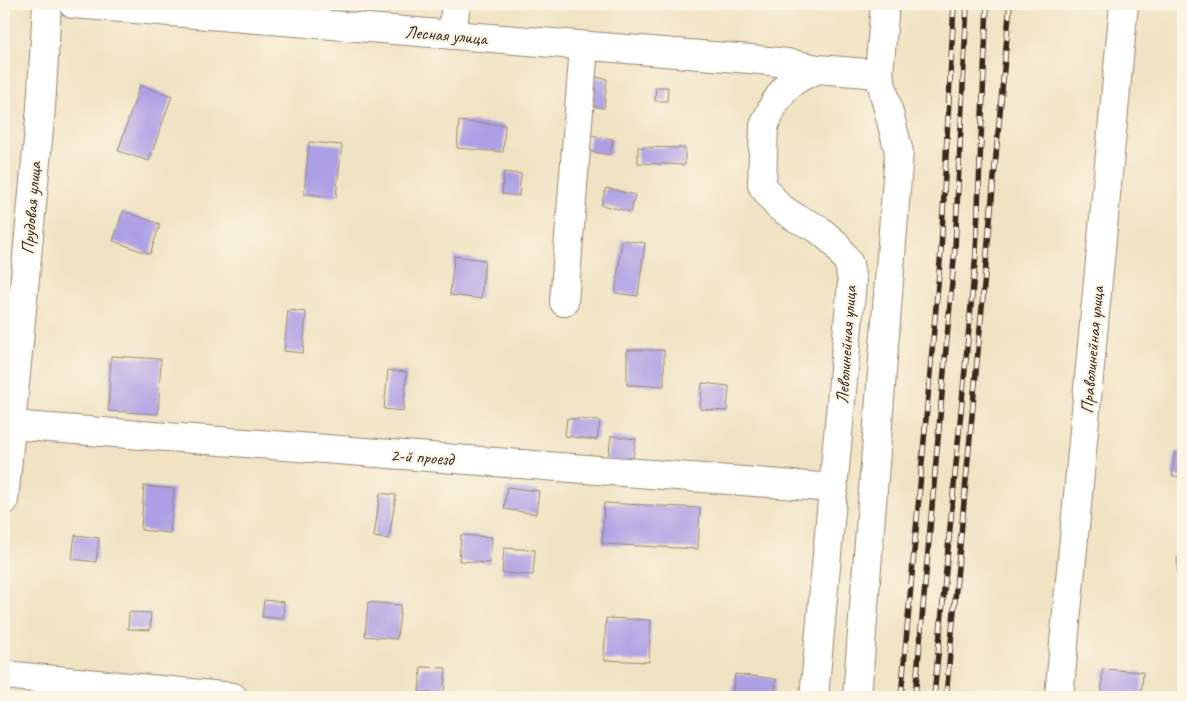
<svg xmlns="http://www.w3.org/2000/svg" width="1187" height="701" font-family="Caveat,sans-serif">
<rect width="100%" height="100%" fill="#fcf5e5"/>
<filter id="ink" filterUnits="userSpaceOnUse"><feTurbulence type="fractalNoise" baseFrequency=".02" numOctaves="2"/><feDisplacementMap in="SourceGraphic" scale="10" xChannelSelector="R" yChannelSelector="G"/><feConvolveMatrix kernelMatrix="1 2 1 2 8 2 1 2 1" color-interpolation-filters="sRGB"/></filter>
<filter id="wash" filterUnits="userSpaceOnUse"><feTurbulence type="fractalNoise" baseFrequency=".0096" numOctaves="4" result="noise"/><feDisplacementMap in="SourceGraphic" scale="20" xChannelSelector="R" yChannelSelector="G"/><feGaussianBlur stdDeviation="1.12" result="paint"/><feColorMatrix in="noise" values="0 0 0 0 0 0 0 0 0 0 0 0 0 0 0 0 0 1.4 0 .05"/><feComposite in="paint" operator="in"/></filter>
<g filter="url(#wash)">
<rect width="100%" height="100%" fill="#f0e3c3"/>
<g id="blocks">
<g fill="#ac9fe5">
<polygon points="770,4 808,4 808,9 769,6"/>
<polygon points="594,77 607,79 604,108 590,106"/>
<polygon points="140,85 172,96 149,161 118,151"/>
<polygon points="656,87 668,87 667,101 655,101"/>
<polygon points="459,121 505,125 503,152 457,148"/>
<polygon points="591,135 613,139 610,155 588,151"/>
<polygon points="309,142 342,145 336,197 304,194"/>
<polygon points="638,147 685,148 685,165 638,163"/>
<polygon points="504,172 521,174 519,196 502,194"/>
<polygon points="606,188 635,195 631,212 601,205"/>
<polygon points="123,211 160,224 150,254 113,241"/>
<polygon points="622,240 645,243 638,296 615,293"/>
<polygon points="454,256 485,260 481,299 450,295"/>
<polygon points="288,310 306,312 303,353 284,351"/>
<polygon points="627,350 664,350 664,386 627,385"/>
<polygon points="111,356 161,359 158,414 108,411"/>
<polygon points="388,370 407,372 403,411 384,409"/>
<polygon points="702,383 729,386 727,411 700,409"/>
<polygon points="567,418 600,421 597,440 565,436"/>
<polygon points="611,436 636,439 632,463 608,460"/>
<polygon points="1175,452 1183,453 1183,477 1172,476"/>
<polygon points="144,486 174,489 170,533 141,530"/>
<polygon points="507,487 539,491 536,514 504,509"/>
<polygon points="380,493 396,495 389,539 374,537"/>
<polygon points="604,503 700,508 698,549 602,544"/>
<polygon points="75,535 99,538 96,562 72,559"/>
<polygon points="461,535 492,537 490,563 459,561"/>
<polygon points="504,548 535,550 533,575 502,573"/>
<polygon points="1183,557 1183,581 1178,581 1177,558"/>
<polygon points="264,600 284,602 283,619 262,617"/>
<polygon points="368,602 401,605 397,639 365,636"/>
<polygon points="129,612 151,613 150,630 128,629"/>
<polygon points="606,618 651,620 649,662 604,660"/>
<polygon points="421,667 446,668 444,694 419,692"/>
<polygon points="1103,669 1143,672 1141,697 1101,696"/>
<polygon points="735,674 776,679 774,697 732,697"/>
</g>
</g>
</g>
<g filter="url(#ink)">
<use href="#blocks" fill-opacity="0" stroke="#968670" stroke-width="1"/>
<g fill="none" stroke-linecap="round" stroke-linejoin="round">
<defs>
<g id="minor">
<polyline points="73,4 750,59 787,63 818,69"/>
<polyline points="452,35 456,4"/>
<polyline points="564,302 584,46"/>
<polyline points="11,425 834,488"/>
<polyline points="4,501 41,108 47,4"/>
<polyline points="4,675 233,697"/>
</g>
<g id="major">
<polyline points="814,697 852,282 849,264 836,244 817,228 796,218 778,206 762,185 764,126 774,104 786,87 800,77 818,69 879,74"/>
<polyline points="857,697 899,152 879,74 885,4"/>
<polyline points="1059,697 1124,4"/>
</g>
</defs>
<use href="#minor" stroke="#968670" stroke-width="30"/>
<use href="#major" stroke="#968670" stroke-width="30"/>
<use href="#minor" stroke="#fff" stroke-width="28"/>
<use href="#major" stroke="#fff" stroke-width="28"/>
<defs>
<g id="rail">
<polyline points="901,697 941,251 954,4"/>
<polyline points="915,697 955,248 967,4"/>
<polyline points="934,697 976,253 987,4"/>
<polyline points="946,697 1010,4"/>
</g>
</defs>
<use href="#rail" stroke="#3b2a1e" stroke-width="5.5"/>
<use href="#rail" stroke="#fcf5e5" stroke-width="4" stroke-dasharray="11" stroke-linecap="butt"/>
</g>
</g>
<g text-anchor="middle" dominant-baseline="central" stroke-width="4.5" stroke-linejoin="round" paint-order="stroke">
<g font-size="18" fill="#3b2a1e" stroke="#fcf5e5">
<text transform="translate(446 35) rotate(5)">Лесная улица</text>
<text transform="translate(31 208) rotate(-85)">Прудовая улица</text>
<text transform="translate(846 345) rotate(-86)">Леволинейная улица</text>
<text transform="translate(1092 350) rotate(-85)">Праволинейная улица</text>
<text transform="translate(422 457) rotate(4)">2-й проезд</text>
</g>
</g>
<rect width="1187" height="701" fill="none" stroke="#fcf5e5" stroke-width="20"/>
</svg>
